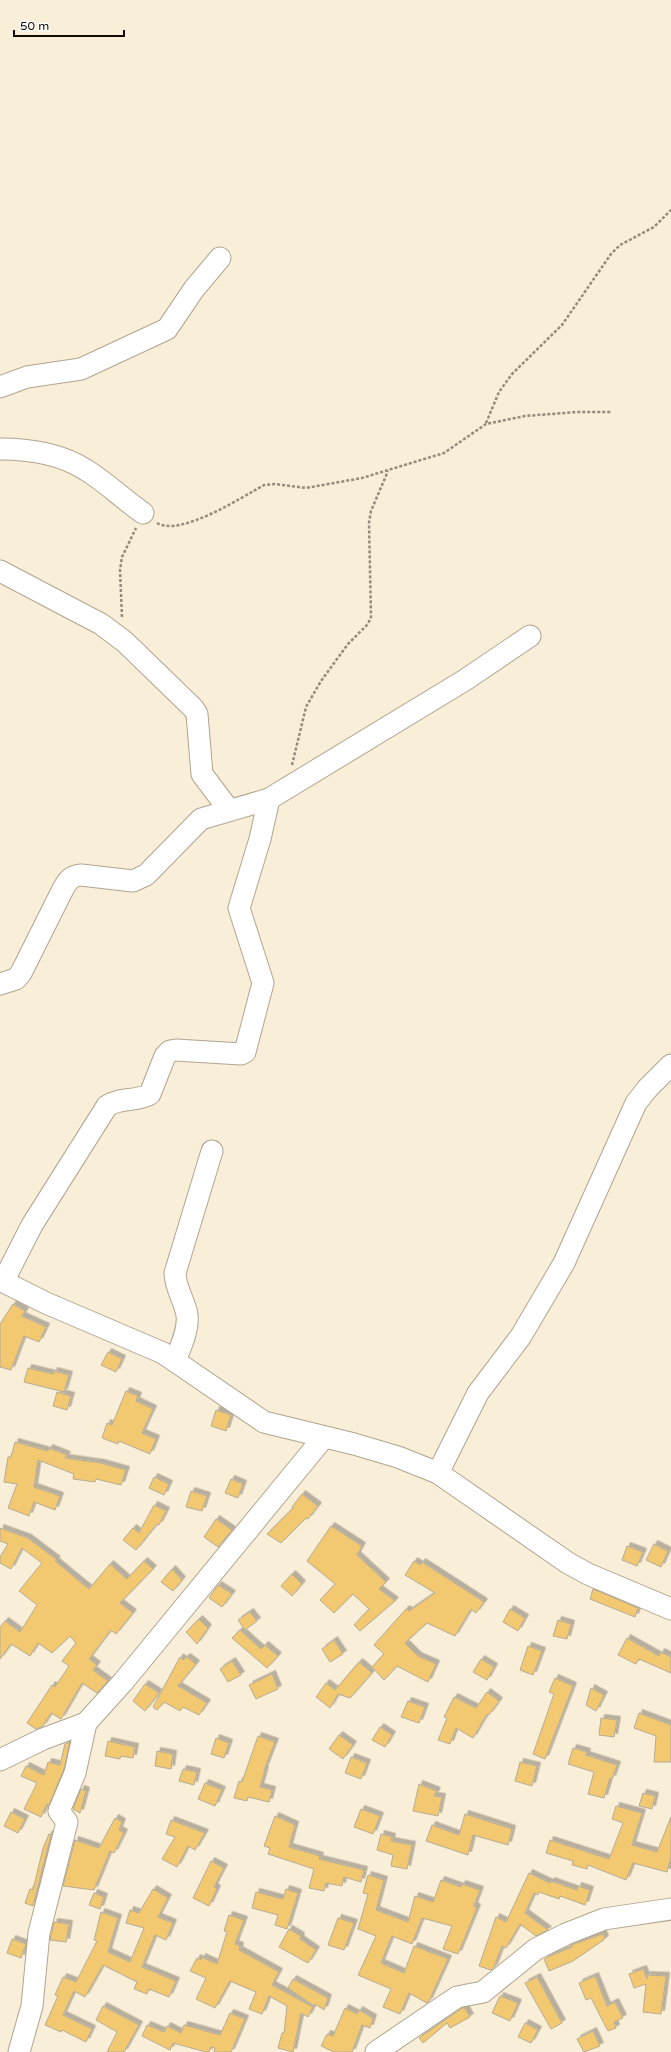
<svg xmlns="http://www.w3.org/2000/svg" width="671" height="2052" font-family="'Varela Round',sans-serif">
<defs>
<filter id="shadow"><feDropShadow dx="3.5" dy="-3.5" stdDeviation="0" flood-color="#0004"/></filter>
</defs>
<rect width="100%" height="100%" fill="#f9eed7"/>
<g fill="#f2c96f" stroke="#b6ab95" filter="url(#shadow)">
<polygon points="13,1304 25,1311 22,1316 46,1327 39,1342 24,1336 11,1370 0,1367 0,1324"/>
<polygon points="108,1352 122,1359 116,1372 101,1365"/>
<polygon points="28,1368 53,1374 54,1371 69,1375 64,1392 24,1382"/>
<polygon points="126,1391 138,1396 136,1401 153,1409 142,1433 156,1439 150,1454 119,1441 118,1444 102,1438 107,1423 112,1425"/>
<polygon points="57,1392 71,1396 67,1410 53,1406"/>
<polygon points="216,1410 231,1415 226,1431 211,1426"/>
<polygon points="15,1442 48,1451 49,1448 67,1455 65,1458 101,1463 126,1470 121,1485 96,1479 95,1482 73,1479 74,1474 38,1460 34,1487 60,1496 55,1510 34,1502 29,1516 8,1508 17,1484 4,1482 8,1457 11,1457"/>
<polygon points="154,1477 169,1484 164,1495 149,1488"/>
<polygon points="231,1479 243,1484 238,1498 225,1493"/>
<polygon points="191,1491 207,1496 202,1511 186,1507"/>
<polygon points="302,1494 318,1506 308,1519 306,1518 281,1543 267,1534 293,1508 292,1507"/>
<polygon points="154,1505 166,1511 159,1525 157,1524 136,1550 123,1540 133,1528 139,1533"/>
<polygon points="216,1519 232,1530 218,1547 204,1537"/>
<polygon points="331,1526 362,1546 357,1555 386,1582 379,1589 395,1601 360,1631 354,1625 369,1609 353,1594 334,1613 320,1600 335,1584 307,1561"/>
<polygon points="0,1528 28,1538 57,1560 55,1561 89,1589 110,1564 127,1579 144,1561 153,1569 120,1603 133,1613 116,1634 111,1630 89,1659 97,1665 93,1670 108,1681 97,1693 82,1683 61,1719 51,1713 43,1726 36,1729 27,1723 52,1685 55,1687 69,1666 62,1661 76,1643 70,1636 52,1653 38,1643 30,1656 11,1644 0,1659 0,1627 5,1621 20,1632 37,1605 19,1591 42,1563 22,1548 11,1569 0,1563 0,1557 8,1544 0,1541"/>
<polygon points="654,1544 668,1551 661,1567 646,1560"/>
<polygon points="627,1546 643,1552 637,1566 622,1560"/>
<polygon points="414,1561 420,1565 422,1562 484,1602 476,1613 471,1609 455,1636 427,1623 405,1643 418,1656 436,1664 428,1682 397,1666 384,1680 372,1667 384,1654 374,1645 406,1609 409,1611 435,1593 405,1575"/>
<polygon points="172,1569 182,1580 173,1591 161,1582"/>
<polygon points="292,1574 302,1584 292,1596 281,1586"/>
<polygon points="218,1585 232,1594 222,1607 209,1598"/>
<polygon points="593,1589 638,1608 635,1617 590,1599"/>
<polygon points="510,1609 525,1618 518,1631 503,1622"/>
<polygon points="250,1612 257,1621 245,1630 238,1620"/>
<polygon points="199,1619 208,1628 197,1644 186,1632"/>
<polygon points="558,1620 571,1624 567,1639 553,1636"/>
<polygon points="240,1630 261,1649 265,1645 278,1656 267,1668 232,1638"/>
<polygon points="627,1638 659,1656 661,1652 671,1657 671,1673 639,1659 636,1664 618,1655"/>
<polygon points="334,1640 343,1654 330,1662 322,1649"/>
<polygon points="528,1646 542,1651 533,1675 520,1670"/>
<polygon points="180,1657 183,1660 187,1657 196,1664 178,1686 207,1703 199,1715 183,1707 180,1711 164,1702 157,1710 153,1707"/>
<polygon points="481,1659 494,1667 487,1680 473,1672"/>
<polygon points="232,1661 241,1675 228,1682 220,1669"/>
<polygon points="359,1662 372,1673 350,1698 338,1694 330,1708 316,1697 326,1683 335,1690"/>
<polygon points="272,1674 278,1689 256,1699 249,1685"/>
<polygon points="555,1678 573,1686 545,1759 533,1754 554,1694 549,1692"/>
<polygon points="145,1684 159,1693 145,1711 133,1701"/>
<polygon points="591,1688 604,1695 596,1711 586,1705"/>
<polygon points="487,1692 499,1701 489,1715 487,1714 473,1738 456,1728 450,1744 438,1740 447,1718 444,1717 454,1697 476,1708"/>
<polygon points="408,1701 425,1707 419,1723 401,1717"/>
<polygon points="639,1713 671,1725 671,1762 654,1762 656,1736 634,1728"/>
<polygon points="601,1718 617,1720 614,1737 599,1735"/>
<polygon points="380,1727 392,1735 385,1747 372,1740"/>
<polygon points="339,1735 353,1745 343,1759 329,1749"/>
<polygon points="258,1736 275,1742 264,1770 265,1770 260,1787 272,1790 269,1802 248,1797 247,1801 234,1798 239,1781 242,1782"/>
<polygon points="216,1738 229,1743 224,1758 211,1754"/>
<polygon points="108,1741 135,1747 133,1758 121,1756 120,1759 105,1756"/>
<polygon points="70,1742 64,1769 49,1805 47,1804 41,1817 24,1809 37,1783 21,1776 26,1766 44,1775 48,1762 60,1765 65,1744"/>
<polygon points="573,1748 587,1752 586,1755 617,1765 612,1779 610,1778 604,1798 588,1794 594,1772 568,1764"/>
<polygon points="157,1751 173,1754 171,1769 155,1766"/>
<polygon points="351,1757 367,1763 361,1779 345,1773"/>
<polygon points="520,1762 537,1766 532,1786 515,1781"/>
<polygon points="183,1769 197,1772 194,1785 179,1781"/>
<polygon points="205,1783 222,1790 215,1806 198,1799"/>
<polygon points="419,1784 437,1791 434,1796 442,1797 438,1816 413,1811"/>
<polygon points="81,1789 86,1791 80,1813 73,1809"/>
<polygon points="643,1793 655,1796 652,1809 639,1806"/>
<polygon points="616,1806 642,1813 632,1845 657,1852 671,1817 671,1856 667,1872 633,1863 626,1880 588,1865 587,1869 572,1865 573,1861 546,1853 550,1840 609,1859 623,1823 612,1819"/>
<polygon points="361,1809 380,1816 373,1834 354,1827"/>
<polygon points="11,1812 25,1819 18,1833 4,1826"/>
<polygon points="465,1814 512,1829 508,1845 473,1835 468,1855 426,1841 432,1825 459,1835"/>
<polygon points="275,1816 295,1825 289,1847 320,1856 319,1859 364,1870 361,1882 344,1877 342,1886 326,1883 324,1891 309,1888 314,1869 268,1854 270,1848 264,1846"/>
<polygon points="115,1818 122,1822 119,1830 124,1833 114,1853 110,1851 94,1890 63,1886 75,1840 99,1848"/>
<polygon points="171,1820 205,1833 195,1850 188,1846 177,1867 162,1859 175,1837 166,1834"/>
<polygon points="49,1834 51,1835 33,1906 25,1903 30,1889 33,1890 43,1848"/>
<polygon points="381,1834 392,1837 391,1841 412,1845 407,1869 391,1866 393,1855 377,1850"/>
<polygon points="211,1861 224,1868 214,1887 217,1889 209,1906 193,1898"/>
<polygon points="529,1873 550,1883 551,1881 577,1890 578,1886 590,1890 585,1905 560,1896 559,1899 539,1892 538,1895 534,1893 525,1913 548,1930 536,1936 520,1924 506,1948 502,1946 494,1967 491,1970 479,1966 496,1917 506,1922"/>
<polygon points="368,1875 384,1880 376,1910 408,1922 415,1896 433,1902 441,1880 461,1887 462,1884 480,1890 474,1906 477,1908 458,1954 443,1949 452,1926 422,1918 412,1944 392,1936 381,1963 404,1973 414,1946 448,1959 429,2001 427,2003 409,1993 400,2014 383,2007 391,1989 358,1975 376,1936 358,1929 368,1894 363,1893"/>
<polygon points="153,1889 168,1898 158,1917 173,1923 166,1940 155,1935 142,1967 176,1981 169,1997 149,1989 147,1994 134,1989 137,1982 103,1965 85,1997 74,1991 63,2015 92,2029 86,2042 62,2030 61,2032 45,2025 58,1996 55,1995 63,1977 76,1982 97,1941 94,1940 101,1912 118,1918 108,1952 130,1962 144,1928 126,1923 130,1910 139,1913"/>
<polygon points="286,1889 298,1893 287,1929 275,1925 278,1915 252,1908 256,1892 283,1899"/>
<polygon points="94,1893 104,1897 100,1909 89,1905"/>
<polygon points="229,1915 244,1920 235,1944 240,1946 239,1950 279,1972 272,1985 313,2007 308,2017 301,2013 293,2052 278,2048 282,2033 284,2033 287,2006 269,1996 262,2014 249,2009 256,1992 230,1981 215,2008 196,1999 206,1978 190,1971 197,1958 201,1960 202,1957 217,1964 227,1932 224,1931"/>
<polygon points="338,1918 354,1923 344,1950 328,1945"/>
<polygon points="54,1922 69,1924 66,1942 50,1940"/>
<polygon points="289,1929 301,1936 300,1939 316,1950 308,1963 279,1947"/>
<polygon points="603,1934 605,1939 573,1961 549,1971 544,1959 550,1956 572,1947 571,1945"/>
<polygon points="12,1939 26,1944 21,1958 7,1953"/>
<polygon points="643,1969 647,1979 647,1975 666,1976 661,2014 643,2012 646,1984 634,1988 629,1974"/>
<polygon points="595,1976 607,2006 615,2002 623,2018 614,2022 616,2028 608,2031 591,1998 586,2000 579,1983"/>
<polygon points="537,1977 562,2023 551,2029 525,1983"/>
<polygon points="293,1979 328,1998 324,2010 315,2004 314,2006 288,1988"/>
<polygon points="500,1996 518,2003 510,2021 492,2013"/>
<polygon points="103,2006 139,2025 124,2052 107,2052 117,2032 96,2020"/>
<polygon points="345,2008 357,2014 359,2010 373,2018 370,2028 362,2025 352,2052 334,2052 321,2046 327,2034 333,2036"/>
<polygon points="462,2008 465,2008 470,2017 450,2028 447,2023 423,2043 419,2038"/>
<polygon points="230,2013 245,2019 231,2052 214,2052 215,2048 211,2047 209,2052 206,2052 173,2043 170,2050 142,2036 147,2025 164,2032 167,2026 181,2033 184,2025 220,2035"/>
<polygon points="525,2023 538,2030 531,2043 518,2037"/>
<polygon points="593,2031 600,2046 584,2052 577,2039"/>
</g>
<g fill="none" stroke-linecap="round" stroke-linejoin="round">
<defs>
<g id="minor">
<polyline points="0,387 27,377 81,369 167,329 194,289 220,258"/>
<path d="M0 449C30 449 60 453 86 470 106 482 124 500 143 513"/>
<polyline points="0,571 101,624 125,642 193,708 197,714 202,774 229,810"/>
<path d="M0 984 16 979 21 973 63 889C68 880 71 876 81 875L133 881 146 875 201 819 269 799 465 680 530 636"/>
<polyline points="0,1280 46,1303 163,1353 264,1422 354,1444 398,1457 438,1473 568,1563 588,1574 671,1609"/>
<path d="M3 1282 32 1225 107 1106C120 1097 137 1102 150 1094L165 1056 170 1051 176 1050 241 1054 245 1052 263 983 239 908 260 839 269 799"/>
<path d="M175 1361C180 1348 189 1330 187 1315 185 1301 175 1288 175 1273L212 1151"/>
<polyline points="438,1473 478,1393 521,1336 564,1263 636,1103 647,1089 671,1065"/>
<polyline points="0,1760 43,1739 86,1723 123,1682 324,1437"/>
<polyline points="19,2052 32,2006 39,1933 67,1822 59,1811 75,1773 86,1723"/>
<polyline points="376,2052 457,1997 483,1992 536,1949 566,1934 604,1919 671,1909"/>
</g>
</defs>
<use href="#minor" stroke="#b0a590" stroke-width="23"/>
<g stroke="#938b7b" stroke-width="2.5" stroke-dasharray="3 2" stroke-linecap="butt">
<polyline points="486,423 499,392 512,374 562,325 611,254 620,245 654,227 671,210"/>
<path d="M157 523C181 537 242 497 264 485L275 484 306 488 362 478 444 453 486 424 525 416 577 412H611"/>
<polyline points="122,617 120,570 122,557 136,528"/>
<polyline points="292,765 306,707 321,681 348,644 368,624 371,617 369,523 371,511 388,471"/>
</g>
<use href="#minor" stroke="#fff" stroke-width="21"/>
</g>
<path d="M14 30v6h110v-6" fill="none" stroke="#110d06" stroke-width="2"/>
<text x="20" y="30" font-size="12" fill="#110d06" stroke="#fefcf8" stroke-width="3" paint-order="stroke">50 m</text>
</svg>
